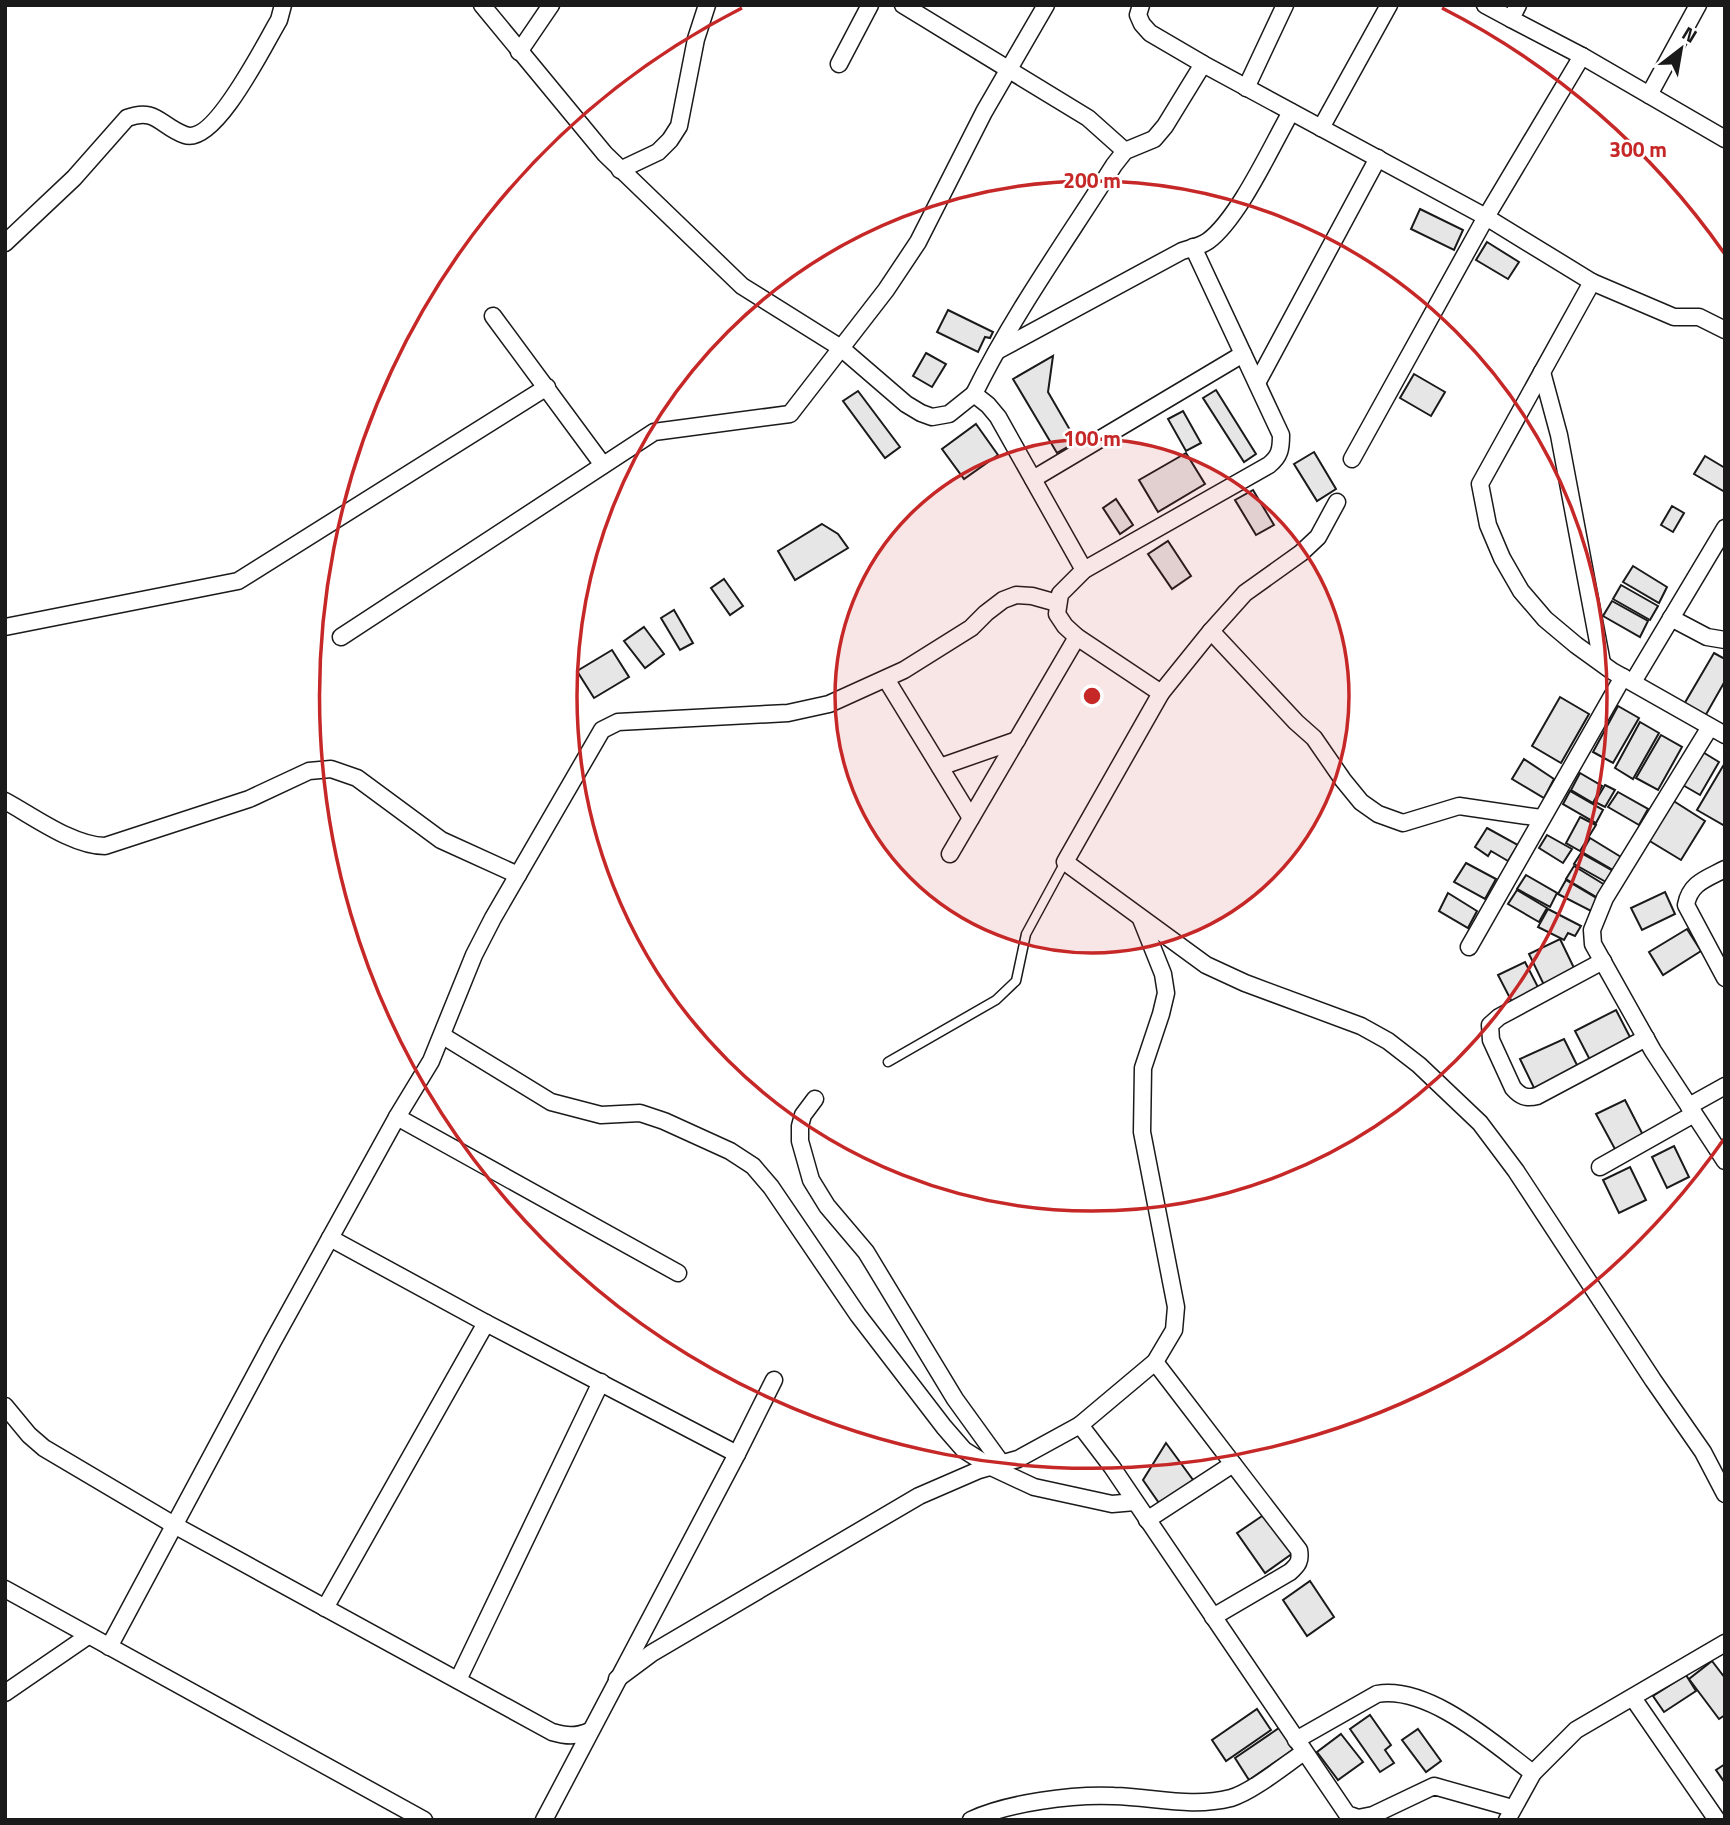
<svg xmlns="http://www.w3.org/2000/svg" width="1730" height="1825" font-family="'Titillium Web',sans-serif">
<rect width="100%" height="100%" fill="#fff"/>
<g fill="#e6e6e6" stroke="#1a1a1a" stroke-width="2">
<polygon points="1420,209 1463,230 1454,250 1411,229"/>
<polygon points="1487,242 1519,262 1508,279 1476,260"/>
<polygon points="948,310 993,332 990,338 985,337 978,352 937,332"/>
<polygon points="926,353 946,364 932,387 913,376"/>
<polygon points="1053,356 1048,392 1077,442 1057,453 1013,379"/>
<polygon points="1414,374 1445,392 1431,416 1400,398"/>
<polygon points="1216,390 1256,454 1244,462 1203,398"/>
<polygon points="858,391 900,447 885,458 843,401"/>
<polygon points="1183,411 1201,443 1186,451 1168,419"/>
<polygon points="976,424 998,455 964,479 942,449"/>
<polygon points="1314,452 1336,489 1317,501 1294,464"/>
<polygon points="1186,453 1205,484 1158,512 1139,480"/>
<polygon points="1705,456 1725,468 1725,492 1694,474"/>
<polygon points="1253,490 1274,525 1256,535 1235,500"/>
<polygon points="1116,499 1133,525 1120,534 1103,508"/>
<polygon points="1672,506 1684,513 1673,532 1661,525"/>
<polygon points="822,524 838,534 848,548 795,580 778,551"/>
<polygon points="1168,541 1191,576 1172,589 1148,554"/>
<polygon points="1633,566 1667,587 1659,603 1623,582"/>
<polygon points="724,579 743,606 730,615 711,588"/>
<polygon points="1621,585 1658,606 1650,620 1613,599"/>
<polygon points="1612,601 1648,621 1640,637 1603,616"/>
<polygon points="674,610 693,643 680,650 661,618"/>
<polygon points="644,627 664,654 645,668 624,641"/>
<polygon points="612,650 629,677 594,698 577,671"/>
<polygon points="1714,653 1725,659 1725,681 1704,718 1683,706"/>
<polygon points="1560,697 1589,714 1561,763 1532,746"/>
<polygon points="1618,706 1639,718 1613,763 1593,752"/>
<polygon points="1640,722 1659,733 1633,779 1615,768"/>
<polygon points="1661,735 1682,747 1658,790 1636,778"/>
<polygon points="1701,751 1719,762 1700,795 1681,784"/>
<polygon points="1524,759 1554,779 1544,798 1512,779"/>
<polygon points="1723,766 1725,767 1725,826 1697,810"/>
<polygon points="1580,773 1602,786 1593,803 1571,790"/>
<polygon points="1605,785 1615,790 1605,807 1595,802"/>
<polygon points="1570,791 1603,810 1596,823 1563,804"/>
<polygon points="1618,792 1648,809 1639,825 1608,807"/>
<polygon points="1672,800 1705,821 1681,860 1648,840"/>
<polygon points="1580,817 1596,825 1580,851 1566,843"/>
<polygon points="1487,828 1518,845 1508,861 1491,851 1488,856 1475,847"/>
<polygon points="1547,835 1572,849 1563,863 1539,848"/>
<polygon points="1590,838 1621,857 1613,870 1582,852"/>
<polygon points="1581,853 1613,871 1606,882 1574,864"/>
<polygon points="1466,863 1496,879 1485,899 1454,882"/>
<polygon points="1574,866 1605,885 1598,898 1566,879"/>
<polygon points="1526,875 1557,893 1550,907 1517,889"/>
<polygon points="1566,880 1598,899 1591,911 1558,894"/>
<polygon points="1517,890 1547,908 1539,922 1508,904"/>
<polygon points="1665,892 1675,914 1642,930 1631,908"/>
<polygon points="1448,893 1477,911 1468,928 1439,911"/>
<polygon points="1548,909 1581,926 1575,936 1568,933 1564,940 1538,927"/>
<polygon points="1687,929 1701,951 1663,975 1649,952"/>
<polygon points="1560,939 1575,970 1544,985 1529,954"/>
<polygon points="1525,962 1540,991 1513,1004 1498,975"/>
<polygon points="1616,1010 1631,1039 1590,1060 1575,1031"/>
<polygon points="1564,1039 1578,1067 1535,1090 1520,1059"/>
<polygon points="1625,1100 1644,1137 1616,1151 1596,1114"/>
<polygon points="1674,1146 1689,1177 1667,1188 1652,1157"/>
<polygon points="1630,1167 1646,1200 1619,1213 1603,1180"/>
<polygon points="1166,1443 1196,1484 1161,1506 1143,1480"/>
<polygon points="1265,1514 1293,1553 1265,1573 1237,1533"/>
<polygon points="1310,1581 1334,1617 1307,1636 1283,1600"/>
<polygon points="1712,1661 1725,1678 1725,1715 1719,1719 1689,1679"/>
<polygon points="1686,1675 1696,1691 1664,1712 1653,1696"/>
<polygon points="1257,1709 1271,1730 1226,1761 1212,1740"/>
<polygon points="1370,1715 1391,1745 1385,1750 1394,1763 1380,1772 1350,1729"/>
<polygon points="1279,1728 1294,1749 1249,1780 1235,1758"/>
<polygon points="1418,1729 1441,1761 1426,1772 1402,1740"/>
<polygon points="1341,1734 1363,1762 1338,1780 1317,1752"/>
<polygon points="1725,1764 1725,1783 1716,1770"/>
</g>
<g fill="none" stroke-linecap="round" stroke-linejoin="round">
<defs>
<polyline id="service" points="888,1062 996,1000 1016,981 1026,934 1065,862"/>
<g id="minor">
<polyline points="482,5 605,154 742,286 841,348 906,404 921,413 932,417 949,414 974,394 988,405 998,417 1084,570"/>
<polyline points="903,5 1088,118 1125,151"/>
<polyline points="1141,5 1138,15 1142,24 1150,33 1203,64 1486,217 1592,282 1674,317 1699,317 1725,330"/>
<polyline points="1485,5 1511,19"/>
<polyline points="1518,5 1511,19 1582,56 1725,139"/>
<polyline points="519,52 551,5"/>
<polyline points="839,64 870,5"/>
<polyline points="1246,88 1285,5"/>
<polyline points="1649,95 1698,5"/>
<polyline points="1321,128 1389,5"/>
<polyline points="620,170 658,152 670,140 679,126 696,39 707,5"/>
<path d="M5 243 74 178 127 118C156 107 160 126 185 135 215 146 265 43 279 20L283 5"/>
<path d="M1193 247 1281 435C1281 449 1280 456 1269 465L1084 570 1060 594 1057 614 1065 626 1077 637 1161 693 1065 862 1206 965 1245 983 1361 1026 1388 1041 1419 1065 1480 1123 1516 1171 1653 1380 1703 1452 1725 1494"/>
<polyline points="1592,282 1480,484 1488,525 1502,558 1521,591 1545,619 1576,645 1612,671 1725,735"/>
<polyline points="493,316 603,465"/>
<path d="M997 351 1182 251C1191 248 1201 246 1208 241 1239 218 1271 147 1291 112"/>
<polyline points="1542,372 1559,435 1602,663"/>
<polyline points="1257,383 1378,158"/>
<path d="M974 394C1014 313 1066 241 1114 165L1125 151 1154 139 1165 126 1203 64"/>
<polyline points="1352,459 1486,217 1582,56"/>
<polyline points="1033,479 1243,354"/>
<polyline points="1671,618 1707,637 1725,640"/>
<polyline points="5,627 238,581 547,387"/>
<polyline points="1211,631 1296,722 1314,738 1343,780 1361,802 1378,814 1403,823 1459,806 1541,818"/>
<polyline points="341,637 654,432 790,414 886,290 918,242 984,112 1046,5"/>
<polyline points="886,679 971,818"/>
<polyline points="1633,682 1725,528"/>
<polyline points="1161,693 1211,631 1245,593 1301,553 1318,537 1337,502"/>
<polyline points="1710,727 1605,898 1592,930 1593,944 1653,1051 1725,1161"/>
<polyline points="940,767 1017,740"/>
<path d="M5 801C33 816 73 846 105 846L249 799 309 771 331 769 357 778 441 840 518 875"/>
<polyline points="950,854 1077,637"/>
<path d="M1725 869C1706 879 1690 883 1686 905L1725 978"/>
<polyline points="1141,919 1163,974 1166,993 1161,1014 1143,1068 1142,1132 1176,1307 1174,1330 1155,1362 1080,1425 1112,1467 1347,1814 1358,1818 1373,1815 1434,1786 1512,1808"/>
<polyline points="1469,947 1623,677"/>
<path d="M1603 961 1499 1017 1490 1025 1491 1040 1513 1088C1520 1096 1526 1099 1537 1096L1646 1038"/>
<polyline points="443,1036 551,1102 601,1115 640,1113 664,1121 730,1151 753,1166 771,1187 858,1315 944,1427 964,1450 991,1467 1034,1487 1112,1504 1135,1502"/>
<polyline points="815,1099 803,1115 800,1126 800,1141 811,1180 827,1206 866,1252 955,1399 1002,1464"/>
<polyline points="1689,1106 1725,1086"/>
<polyline points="397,1117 678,1273"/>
<polyline points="1600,1167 1694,1114"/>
<polyline points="330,1238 486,1323 737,1454"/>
<path d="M1155 1362 1299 1550C1301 1561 1298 1565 1290 1572L1213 1617"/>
<path d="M5 1406 29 1435 44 1448 174 1525 552 1732C566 1736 576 1737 590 1731"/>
<polyline points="1147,1520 1233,1464"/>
<polyline points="5,1589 424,1820"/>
<polyline points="325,1608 486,1323"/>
<polyline points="109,1647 272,1343 397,1117 431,1061 474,955 493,918 602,730 618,722 788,713 829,704 904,670 971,628 986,613 1003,600 1016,595 1032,596 1057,603"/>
<polyline points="617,1679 652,1653 919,1496 979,1470 1018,1459 1080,1425"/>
<polyline points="458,1680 601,1382"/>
<polyline points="5,1693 88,1636"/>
<polyline points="1633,1698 1717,1820"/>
<path d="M1296 1740 1377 1694C1429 1685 1494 1744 1533 1773"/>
<polyline points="544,1820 737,1454 774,1380"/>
<path d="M971 1820C1007 1803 1073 1794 1114 1796 1154 1797 1191 1808 1231 1798 1252 1792 1285 1765 1304 1752"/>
<polyline points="1507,1820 1533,1773 1576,1730 1725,1643"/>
</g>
</defs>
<use href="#service" stroke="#1a1a1a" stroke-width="11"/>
<use href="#minor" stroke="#1a1a1a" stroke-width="19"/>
<use href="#service" stroke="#fff" stroke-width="8"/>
<use href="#minor" stroke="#fff" stroke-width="16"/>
</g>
<circle cx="1092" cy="696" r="257" fill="#c62828" fill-opacity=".12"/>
<g fill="none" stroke="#c62828" stroke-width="3.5">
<circle cx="1092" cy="696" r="257"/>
<circle cx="1092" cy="696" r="515"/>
<path d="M1724 1139A772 772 0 1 1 742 8M1442 8A772 772 0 0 1 1724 253"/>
</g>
<circle cx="1092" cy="696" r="10" fill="#c62828" stroke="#fff" stroke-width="3.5"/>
<g font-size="21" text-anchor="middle" font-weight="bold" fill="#c62828" stroke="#fff" stroke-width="5" stroke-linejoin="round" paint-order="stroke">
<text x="1638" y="157">300 m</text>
<text x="1092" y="188">200 m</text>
<text x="1092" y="446">100 m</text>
</g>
<rect width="1730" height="1825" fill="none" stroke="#1a1a1a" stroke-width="14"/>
<g transform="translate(1681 49) rotate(31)" stroke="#ffffff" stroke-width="5" paint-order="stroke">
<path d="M0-5L12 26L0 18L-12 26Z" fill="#1a1a1a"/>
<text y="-10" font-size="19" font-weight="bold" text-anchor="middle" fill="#1a1a1a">N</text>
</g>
</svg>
